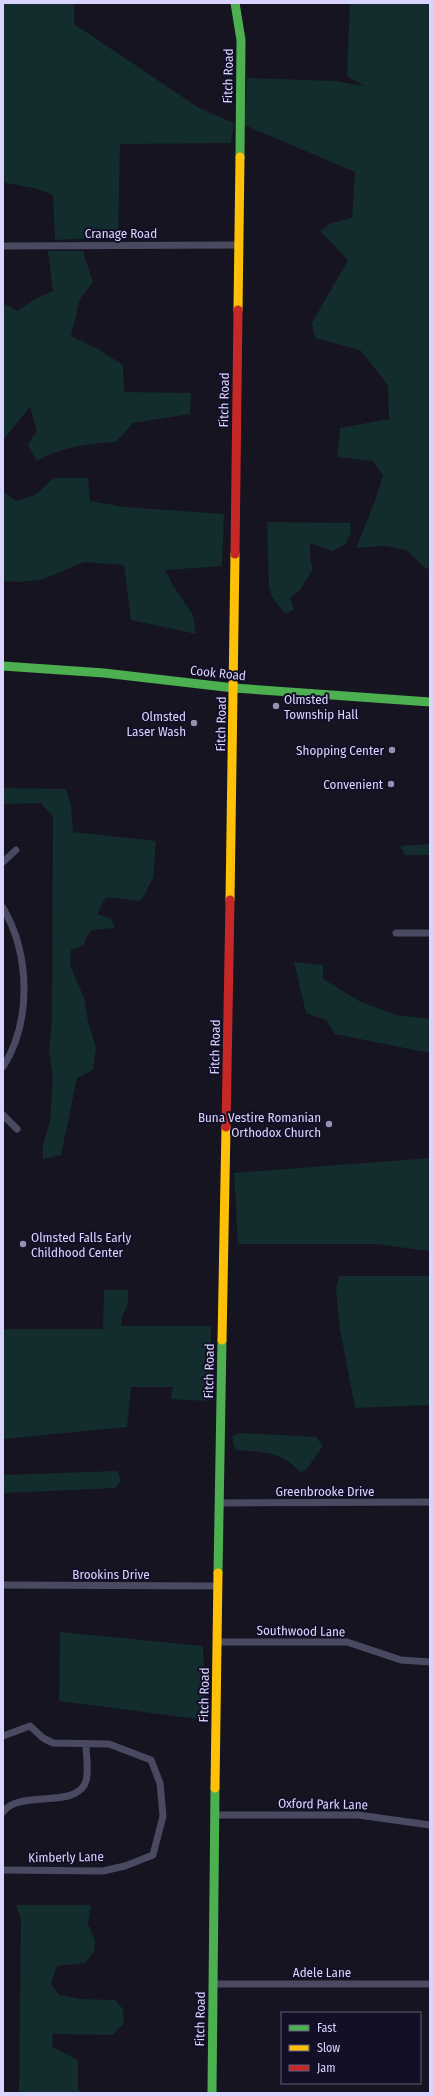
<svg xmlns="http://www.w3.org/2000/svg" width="433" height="2096" viewBox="0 0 433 2096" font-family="'Fira Sans Condensed',sans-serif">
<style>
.green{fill:#132c2d}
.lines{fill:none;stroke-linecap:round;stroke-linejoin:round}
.street{stroke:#4a4962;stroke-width:7}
.fast{stroke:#4caf50;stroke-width:9}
.slow{stroke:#ffc107;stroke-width:9}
.jam{stroke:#c62828;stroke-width:9}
.poi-dot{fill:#9591b1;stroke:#130f26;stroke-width:1.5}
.labels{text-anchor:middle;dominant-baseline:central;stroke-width:4;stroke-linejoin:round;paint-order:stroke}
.street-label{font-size:13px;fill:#d9d4ff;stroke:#130f26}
.poi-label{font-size:13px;fill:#d9d4ff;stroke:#130f26;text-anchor:end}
</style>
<rect width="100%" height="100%" fill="#161421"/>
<path class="green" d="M3 3H74V24L199 108 234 123 231 143 120 144 118 237 55 240 53 195 34 188 5 183 3 177Z
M350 3H430V568L426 569 406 550 385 546 356 548 375 501 383 476 373 461 337 457 340 428 389 419 388 385 360 350 315 338 312 323 348 260 320 231 331 223 352 218 355 172 244 125 247 78 336 81 364 86 347 76Z
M48 251H83L93 282 80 299 71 336 98 349 123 365 124 392 191 393 190 414 133 423 116 442C89 443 61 447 37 461L28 445 37 430 30 407 3 440V303L17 311 35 299 53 291Z
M54 478H88L90 501 125 507 224 514 222 566 165 570 174 587 193 615 196 634 131 620 124 565 84 562 44 579 19 582 3 581V485L5 493 16 501 35 495Z
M267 522 350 523 351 532 346 544 332 551 310 543V559L313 569 300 590 290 598 294 610 285 614 272 597 269 586Z
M3 788 66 789 71 806 73 832 156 841 153 878 141 901 106 897 97 914 111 919 115 928 92 930 86 937 84 945 71 950 70 965 84 998 88 1022 96 1047 93 1070 77 1078 61 1155 43 1159V1145L50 1121 53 1078 49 1052 52 1018 53 817 41 803 3 804Z
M430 844V855H405L400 846Z
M294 962 323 965V979L361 1002 396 1015 430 1019V1053L335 1034 326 1020 306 1013Z
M430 1158V1251L375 1244H238L234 1173Z
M339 1276H430V1405L355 1408 339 1323 336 1288Z
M104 1290H128V1304L122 1316 121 1326H211V1367L206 1401 171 1399 173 1387H131L127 1427 3 1439V1329H103Z
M239 1433 316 1437 323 1446 306 1470 300 1472C281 1451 262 1452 235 1450L232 1436Z
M117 1471 121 1480 116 1488 3 1493V1475Z
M60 1632 203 1646 205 1720 59 1701Z
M16 1905H91L88 1924 95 1940 94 1952 85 1963 57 1966 51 1984 59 1995 81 1999 115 2000 123 2009 124 2023 113 2035 53 2034 52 2047 78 2060V2089L82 2093H19L21 1920Z"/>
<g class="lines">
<path class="street" d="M3 246 238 245
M3 862 16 850
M3 908C30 954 32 1021 3 1067
M396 933H430
M3 1115 17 1129
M220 1503 430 1502
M3 1585 218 1586
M217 1642H347L401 1660 430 1662
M3 1736 30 1726 43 1738 53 1743 109 1744 151 1760 160 1783 163 1816 153 1855 125 1866 103 1871 3 1870
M3 1812C19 1789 77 1810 86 1781 89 1771 86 1755 86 1744
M215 1815H358L430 1825
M214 1984H430"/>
<path class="fast" d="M235 3 241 40 240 157
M3 666 104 673 234 688 430 702
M218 1573 222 1340
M212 2093 215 1788"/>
<path class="slow" d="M238 310 240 157
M230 900 235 554
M222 1340 226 1127
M215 1788 218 1573"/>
<path class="jam" d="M235 554 238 310
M226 1127 230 900"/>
</g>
<g class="poi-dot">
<circle cx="276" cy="706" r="4"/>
<circle cx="194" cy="723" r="4"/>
<circle cx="392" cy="750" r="4"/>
<circle cx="391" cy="784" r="4"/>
<circle cx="329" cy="1124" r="4"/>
<circle cx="23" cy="1244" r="4"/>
</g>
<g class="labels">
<g class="street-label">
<text transform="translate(228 76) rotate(-89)">Fitch Road</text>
<text x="121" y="233">Cranage Road</text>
<text transform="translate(224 400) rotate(-89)">Fitch Road</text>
<text transform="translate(218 673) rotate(6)">Cook Road</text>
<text transform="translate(221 724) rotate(-89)">Fitch Road</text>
<text transform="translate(215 1047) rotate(-89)">Fitch Road</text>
<text transform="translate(209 1371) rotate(-89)">Fitch Road</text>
<text x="325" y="1491">Greenbrooke Drive</text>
<text x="111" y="1574">Brookins Drive</text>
<text transform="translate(301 1631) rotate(1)">Southwood Lane</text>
<text transform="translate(204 1695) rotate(-89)">Fitch Road</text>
<text transform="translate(323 1804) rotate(1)">Oxford Park Lane</text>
<text transform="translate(66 1857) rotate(-1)">Kimberly Lane</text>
<text x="322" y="1972">Adele Lane</text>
<text transform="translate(200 2019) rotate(-89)">Fitch Road</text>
</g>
<g class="poi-label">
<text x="284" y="699" text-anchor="start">Olmsted<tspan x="284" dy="15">Township Hall</tspan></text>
<text x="186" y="716">Olmsted<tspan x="186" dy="15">Laser Wash</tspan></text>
<text x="384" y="750">Shopping Center</text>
<text x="383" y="784">Convenient</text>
<text x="321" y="1117">Buna Vestire Romanian<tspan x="321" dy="15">Orthodox Church</tspan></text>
<text x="31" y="1237" text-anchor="start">Olmsted Falls Early<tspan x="31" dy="15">Childhood Center</tspan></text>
</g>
</g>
<rect width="433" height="2096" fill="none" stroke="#d9d4ff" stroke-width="8"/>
<rect x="281" y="2012" width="140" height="72" fill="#130f26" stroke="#625e7d"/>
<rect x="289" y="2025" width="20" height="6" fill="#4caf50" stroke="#625e7d"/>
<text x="317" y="2032" font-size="12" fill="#d9d4ff">Fast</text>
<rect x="289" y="2045" width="20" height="6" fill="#ffc107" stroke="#625e7d"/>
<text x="317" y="2052" font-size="12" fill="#d9d4ff">Slow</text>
<rect x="289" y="2065" width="20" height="6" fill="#c62828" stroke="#625e7d"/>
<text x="317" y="2072" font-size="12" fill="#d9d4ff">Jam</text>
</svg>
